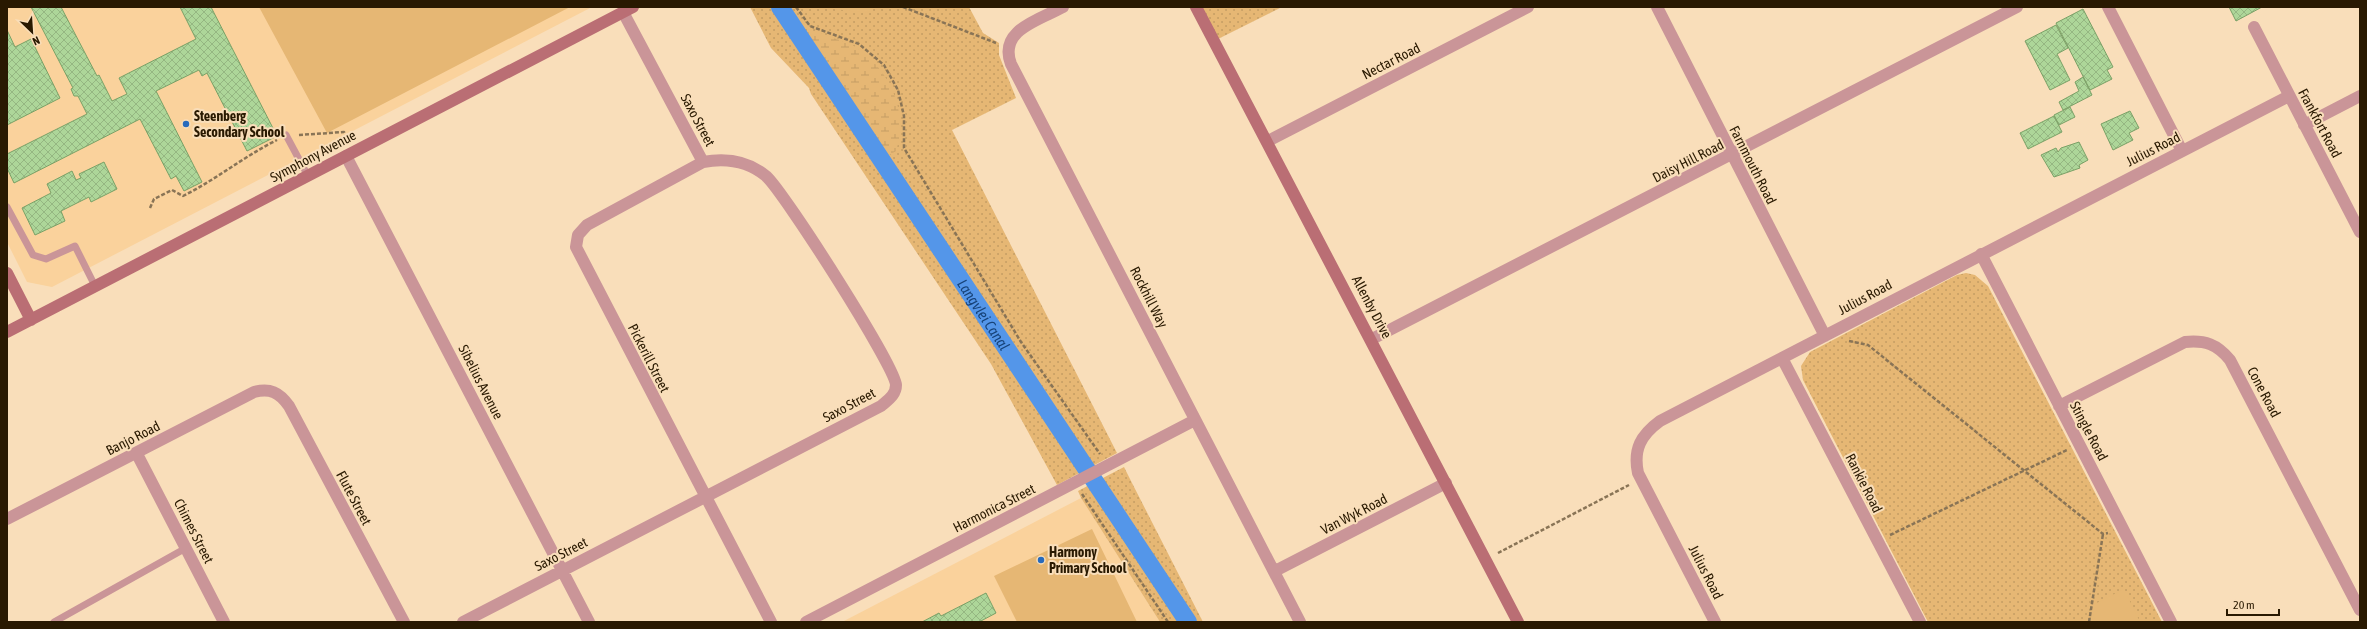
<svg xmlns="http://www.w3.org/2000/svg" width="2367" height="629" viewBox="0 0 2367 629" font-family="'Asap Condensed',sans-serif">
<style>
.built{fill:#fad29c}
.grass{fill:url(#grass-dots)}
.wetland{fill:url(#wetland-marsh)}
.park{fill:#e6b774}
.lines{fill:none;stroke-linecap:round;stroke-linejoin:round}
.canal{stroke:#5496e9;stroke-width:18}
.building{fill:url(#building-cross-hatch);stroke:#7aa166}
.path{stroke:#897456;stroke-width:2.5;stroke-dasharray:4 2;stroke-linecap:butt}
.lane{stroke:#ca9598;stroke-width:7}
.street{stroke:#ca9598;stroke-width:12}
.secondary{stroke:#ba6e74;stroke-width:12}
.poi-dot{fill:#276abc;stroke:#f9deba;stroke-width:1.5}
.labels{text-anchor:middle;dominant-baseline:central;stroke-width:4;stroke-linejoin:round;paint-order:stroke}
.street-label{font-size:14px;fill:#291901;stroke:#f9deba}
.poi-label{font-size:14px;font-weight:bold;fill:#291901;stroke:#f9deba;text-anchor:start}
.water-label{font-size:15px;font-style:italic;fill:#174379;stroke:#f9deba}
</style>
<defs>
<pattern id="grass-dots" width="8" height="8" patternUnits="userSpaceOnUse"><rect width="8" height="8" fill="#e6b774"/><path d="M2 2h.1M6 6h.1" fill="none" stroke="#c59d63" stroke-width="1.8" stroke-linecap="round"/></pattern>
<pattern id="wetland-marsh" width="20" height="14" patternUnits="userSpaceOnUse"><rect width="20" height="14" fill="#e6b774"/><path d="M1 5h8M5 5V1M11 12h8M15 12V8" fill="none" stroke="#c59d63"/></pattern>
<pattern id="building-cross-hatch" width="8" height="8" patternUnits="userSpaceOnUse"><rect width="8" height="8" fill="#add699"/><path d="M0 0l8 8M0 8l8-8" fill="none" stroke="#95b782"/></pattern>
</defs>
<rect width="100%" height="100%" fill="#f9deba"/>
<path class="built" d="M7 7H592L52 287 27 282 7 242Z
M1081 498 1160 622H842Z"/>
<path class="grass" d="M750 7H969L983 33 999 43V55L1016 98 952 130 1117 453 1057 485 991 364 811 94 809 88 771 48Z
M1196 7H1282L1214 41Z
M1966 273 1975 275 1988 286 2162 622H1928L1803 380 1801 366 1810 352 1957 275Z
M1124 467 1132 483 1203 622H1160L1081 498 1078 491Z"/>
<path class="wetland" d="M811 30C823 35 849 42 857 48 890 70 909 113 896 151L881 160 797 33Z"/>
<path class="park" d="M259 7H570L327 133Z
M816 7H872L868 13Z
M1092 529 1137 622H1017L994 576Z
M2124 589 2140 622H2097L2089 607Z"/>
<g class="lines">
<path class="canal" id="s1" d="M780 7 1188 622"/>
</g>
<path class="building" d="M31 7H61L97 76 99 75 112 101 127 94 119 78 196 39 180 7H211L277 136 247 151 207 73 202 76 199 70 156 91 202 182 184 191 176 176 171 179 140 119 14 183 7 168V154L87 114 78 96H74L71 89 73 88Z
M2229 7H2262L2236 21Z
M2083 9 2113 67 2107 70 2112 79 2090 90 2056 23Z
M2056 25 2068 48 2057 54 2070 80 2050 90 2025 41Z
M7 30 15 47 31 39 60 98 7 125Z
M2083 77 2092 95 2063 110 2059 102 2079 91 2075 82Z
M2070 107 2075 117 2059 125 2054 115Z
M2130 111 2139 128 2129 133 2133 140 2113 150 2101 124Z
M2054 116 2062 132 2028 149 2020 133Z
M2079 142 2088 160 2079 165 2080 168 2054 177 2041 155 2056 148 2058 152 2061 148Z
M104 162 117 189 91 202 89 197 61 211 65 221 35 235 22 208 51 193 47 184 72 171 76 180 81 178 79 174Z
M986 593 996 613 979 622H922L939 613 941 616Z"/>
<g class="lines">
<path class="path" d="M796 7 810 26 859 44 884 65 898 90 904 116V148L1021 342 1100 454
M903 7 996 43
M299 135 344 132 347 140
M150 208 154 199 172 190 183 196C217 179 243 157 277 140
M1849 341 1868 345 2103 534 2108 533
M1082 494 1168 622
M1890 535 2067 450
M1498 553 1629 485
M2089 622 2103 534"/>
<path class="lane" d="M286 135 308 176
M7 207 33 255 46 259 75 246 95 286
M54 622 186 548"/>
<path class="street" d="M1063 7C1039 20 998 30 1011 64L1300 622
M1657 7 1825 336
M2108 7 2182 151
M623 12 703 162
M2254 27 2360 232
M2304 125 2360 96
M1268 141 1528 7
M346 156 589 622
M1981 254 2171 622
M1372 339 2017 7
M1782 358 1920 622
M2059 406 2185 342C2205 340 2217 344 2230 360L2360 610
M137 454 224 622
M7 519 254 392C270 388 279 392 289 406L404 622
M1275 571 1446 483
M463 622C602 550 742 478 881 406 888 400 896 395 896 385 895 366 784 192 766 176 748 161 725 158 703 162L587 225 578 235 576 247 771 622
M806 622 1195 420
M1715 622 1638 473C1633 449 1641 435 1660 421L2289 96"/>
<path class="secondary" d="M1196 7 1518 622
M7 273 31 320
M7 332 633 7"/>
</g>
<g class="poi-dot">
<circle cx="186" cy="124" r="4"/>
<circle cx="1041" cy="560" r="4"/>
</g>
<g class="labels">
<g class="street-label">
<text transform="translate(1391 61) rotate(-27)">Nectar Road</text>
<text transform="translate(698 120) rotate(62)">Saxo Street</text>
<text transform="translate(2320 123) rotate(62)">Frankfort Road</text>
<text transform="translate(2153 149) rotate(-27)">Julius Road</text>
<text transform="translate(313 156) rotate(-28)">Symphony Avenue</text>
<text transform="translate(1688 161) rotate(-27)">Daisy Hill Road</text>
<text transform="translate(1753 165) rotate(63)">Farnmouth Road</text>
<text transform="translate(1149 297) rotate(63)">Rockhill Way</text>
<text transform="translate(1865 297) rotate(-28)">Julius Road</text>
<text transform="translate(1372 307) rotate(62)">Allenby Drive</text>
<text transform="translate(649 358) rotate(63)">Pickerill Street</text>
<text transform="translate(481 382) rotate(63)">Sibelius Avenue</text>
<text transform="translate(2264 392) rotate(62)">Cone Road</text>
<text transform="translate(849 405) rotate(-28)">Saxo Street</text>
<text transform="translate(2089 431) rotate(62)">Stingle Road</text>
<text transform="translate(133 438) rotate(-27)">Banjo Road</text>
<text transform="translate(1864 483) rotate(63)">Rankie Road</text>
<text transform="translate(354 498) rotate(62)">Flute Street</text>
<text transform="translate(994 508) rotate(-27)">Harmonica Street</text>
<text transform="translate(1354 514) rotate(-27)">Van Wyk Road</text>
<text transform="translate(194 531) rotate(63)">Chimes Street</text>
<text transform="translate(561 554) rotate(-27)">Saxo Street</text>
<text transform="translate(1706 572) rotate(63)">Julius Road</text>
</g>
<g class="poi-label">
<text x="194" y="116">Steenberg<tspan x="194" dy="16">Secondary School</tspan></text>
<text x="1049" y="552">Harmony<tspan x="1049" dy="16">Primary School</tspan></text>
</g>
<g class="water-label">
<text stroke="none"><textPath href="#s1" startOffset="369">Langvlei Canal</textPath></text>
</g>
</g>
<rect width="2367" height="629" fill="none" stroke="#291901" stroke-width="16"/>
<g transform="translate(32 32) rotate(155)" stroke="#f9deba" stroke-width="3" paint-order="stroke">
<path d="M0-3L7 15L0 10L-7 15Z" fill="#291901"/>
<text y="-6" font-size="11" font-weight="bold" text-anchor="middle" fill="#291901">N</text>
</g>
<path d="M2227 609v6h52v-6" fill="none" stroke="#291901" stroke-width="2"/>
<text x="2233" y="609" font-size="12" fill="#291901" stroke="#f9deba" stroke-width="3" paint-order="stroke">20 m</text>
</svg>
